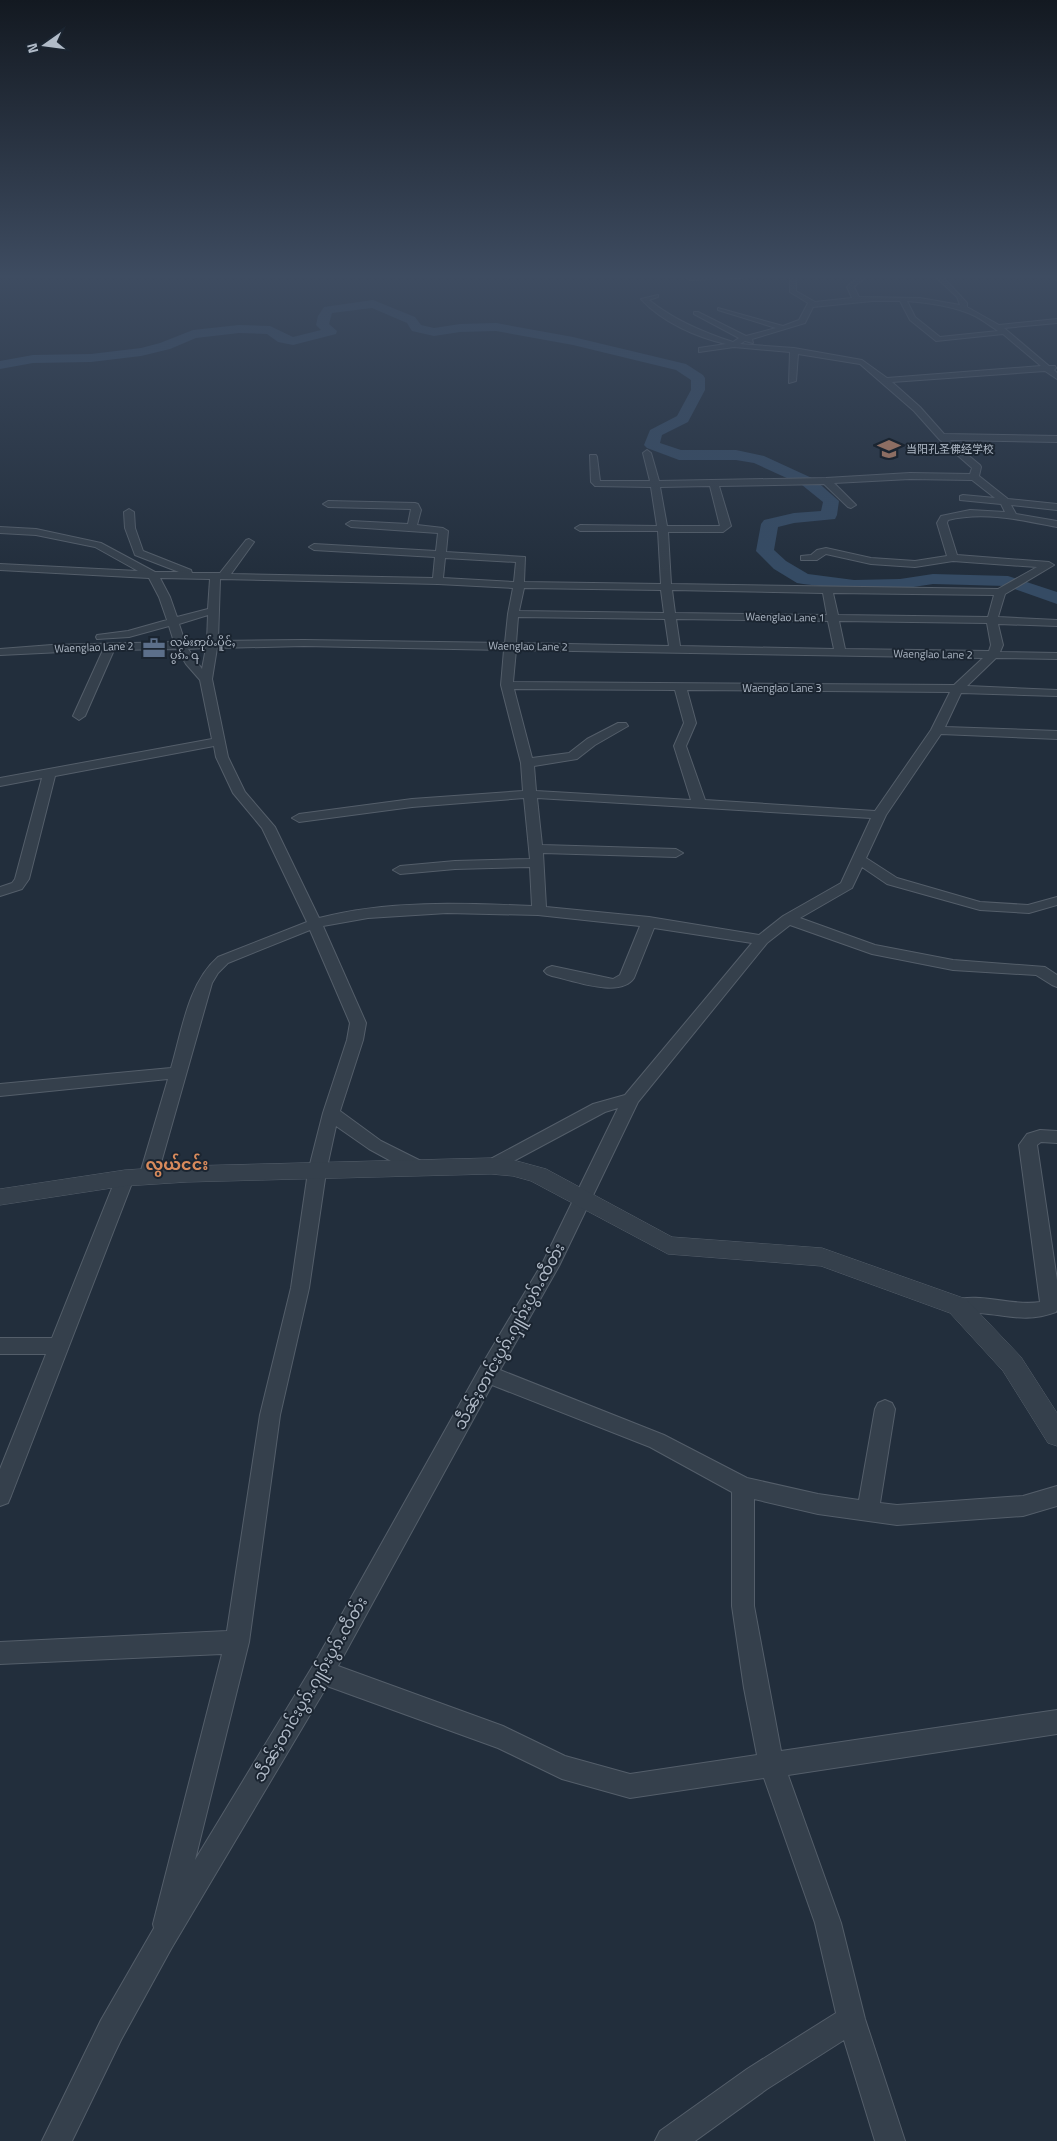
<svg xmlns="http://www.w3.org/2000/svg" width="1057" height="2141" viewBox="0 0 1057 2141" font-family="'Titillium Web','Noto Sans SC','Noto Sans Myanmar',sans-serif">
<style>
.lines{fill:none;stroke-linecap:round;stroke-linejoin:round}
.river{fill:#354b64;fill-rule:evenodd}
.minor-casing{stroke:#545e6a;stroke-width:2}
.tertiary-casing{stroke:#545e6a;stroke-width:1}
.minor{fill:#35404c;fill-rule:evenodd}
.tertiary{fill:#35404c;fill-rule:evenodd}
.labels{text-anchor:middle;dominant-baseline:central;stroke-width:4;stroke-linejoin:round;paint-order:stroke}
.far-poi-label{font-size:11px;fill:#b1bbc8;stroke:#1b2531;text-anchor:start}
.far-street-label{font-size:11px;fill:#b1bbc8;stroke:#1b2531}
.quarter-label{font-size:16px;font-weight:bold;fill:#d78a5c;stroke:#1b2531}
.near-street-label{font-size:16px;fill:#b1bbc8;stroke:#1b2531}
</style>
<rect width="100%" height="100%" fill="#222e3c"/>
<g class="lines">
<path class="river" d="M373 300 415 317 421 325 434 328 460 324 496 323 573 337 686 364 703 375 705 378V390L688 422 662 435 660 443 681 450H736L764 456 814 479 839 501 837 515 835 519 794 523 778 527 774 550 786 561 808 574 854 580 900 579 933 574 1008 576 1057 592V604L1006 586 933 584 900 589 854 590 803 584 797 583 774 569 756 551 761 524 764 520 794 513 821 511 823 502 802 485 754 463 736 460H679L647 448 644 445 650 430 677 416 691 390V380L676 370 573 345 496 331 460 332 434 336 412 331 407 323 372 308 332 313 329 324 337 331 336 334 293 345 278 342 267 334 239 333 196 338 170 349 141 356 91 362 33 363 0 369V361L33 355 91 354 141 348 160 343 193 330 239 325 270 326 293 337 321 330 316 325 318 316 324 307Z"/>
<defs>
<path id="minor" d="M689 276H745L742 278 690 280 687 278Z
M790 276H796V291L815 302 852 298 847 287 859 276H866L854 287 859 297 920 298 960 305 957 297 935 276H942L967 303V307L999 325 1057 319V323L1004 328 1049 366H1055L1056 368 1054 370 1057 373V379L1045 371 892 382 920 407 944 434 1057 436V442L950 440 980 465 981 467 979 476 1008 499 1057 504V510L1011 505 1016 514 1057 521V527C1021 520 984 511 948 520L947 523 957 555 1049 562 1054 565 1005 594 998 617 1057 620V626L998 624 1003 645 1000 652 1057 653V659L996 658 967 686 1057 690V696L961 693 945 727 1057 731V739L941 734 886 815 866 858 897 878 980 902 1028 905 1057 897V905L1029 913 980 910 887 884 862 867 852 888 800 918 875 945 953 960 1045 967 1057 975V987L1052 985 1036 975 953 970 872 954 790 925 767 943 638 1102 559 1266 500 1370 664 1435 747 1478 818 1494 859 1500 875 1409 878 1403 885 1400 892 1403 895 1409 880 1503 897 1505 1023 1496 1057 1486V1506L1023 1516 897 1525 818 1514 754 1499V1606L781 1751 1057 1710V1734L788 1775 841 1923 865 2019 905 2141H875L844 2040 767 2089 695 2141H655L660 2131 747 2069 836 2013 815 1923 764 1778 630 1798 562 1779 498 1748 327 1686 171 1949 121 2040 72 2141H42L101 2020 154 1928 153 1924 222 1654 0 1664V1642L227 1631 260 1415 291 1288 308 1172 323 1113 347 1040 350 1023 310 930 228 963 218 973 212 983 157 1177 154 1182 148 1183 142 1182 139 1177 168 1079 0 1096V1084L171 1068C182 1031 188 983 218 957L307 922 262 828 233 793 216 757 214 746 55 776 29 879 22 889 0 896V887L12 883 15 879 42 778 0 786V778L212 739 200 680 186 664 177 649 114 650 85 716 79 720 73 716 103 650 0 655V649L52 645 174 642 169 626 129 637 97 639 96 637 97 635 128 631 167 620 159 597 149 578 0 570V564L138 571 95 547 36 535 0 533V527L36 529 101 543 155 572H179L135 555 125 528 124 512 129 509 134 512 135 528 143 551 191 570 192 573H220L246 540 249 539 254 542 231 574 433 578 435 557 314 550 309 547 314 544 436 551 438 533 351 527 346 524 351 521 408 524 411 509 328 507 323 504 328 501 415 503 418 504 421 510 417 525 443 528 448 531 446 552 525 557 524 582 661 584 658 531H580L575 528 580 525 657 526 651 487 595 486 591 482 590 455H596L597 457 600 481H650L643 453 647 450 651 453 659 481 826 478 910 473 970 474 972 468 939 439 914 411 860 364 798 354 796 381 789 383 790 352 734 347 699 352V348L726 344C696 337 662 322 641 299L658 295V297L649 300C674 320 702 332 733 342L739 338 694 314V312H698L746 336 776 328 718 310V308L783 326 799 320 808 303 790 292ZM872 301H900L910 320 936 341 1003 334 1041 366 887 378 862 360 794 348 740 344 745 341 753 343 752 339 805 323 813 307ZM907 301C930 303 954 306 975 316 983 320 990 326 998 331L940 337 915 317ZM910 479 972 480 995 498 963 495 960 496V500L1001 504 1005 512 970 510 941 516 937 523 947 556 915 561 871 558 826 548 817 550 811 555 801 556V560H817L826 554 871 564 915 567 953 561 1037 567 998 589 671 584 668 532H723L731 526 719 486 824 484 848 507 851 508 856 505 834 483ZM710 486 720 526H667L660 487ZM445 558 516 562 514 582 443 578ZM160 578 210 579 208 609 177 617 170 597ZM220 579 438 584 513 588 508 614 505 643 304 640 218 641ZM524 588 661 590 664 613 519 611ZM672 590 823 593 827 615 675 613ZM833 593 994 595 988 617 838 615ZM208 615 207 642H185L179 624ZM518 617 665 619 669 646 516 643ZM676 619 828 621 834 649 680 646ZM839 621 987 623 991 645 989 651 845 649ZM304 646 504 650 501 685 521 763 523 791 412 799 299 814 292 818 299 822 412 807 524 798 530 859 455 861 400 866 393 870 400 874 455 869 530 867 532 906C462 903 387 900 319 918L275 827 245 792 228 757 212 679 217 648ZM206 648 202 669 188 649ZM516 650 983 658 954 685 513 682ZM514 689 675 690 684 723 674 746 691 800 536 791 534 766 577 759 595 745 628 726 626 723H618L587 739 569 753 532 758ZM687 690 950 692 931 730 875 811 705 800 686 746 696 723ZM537 798 871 818 841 883 783 916 759 935 649 917 546 907 543 853 676 857 683 853 676 849 542 845ZM447 913 538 915 640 926 620 975 613 979 552 966 547 968 544 971 547 974 552 976C572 980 620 999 634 978L654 928 752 943 625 1095 593 1104 485 1162 482 1166 485 1170 491 1172 497 1170 605 1112 618 1108 543 1262 480 1368 314 1664 195 1860 249 1642 280 1415 309 1288 326 1172 336 1126 369 1149 415 1174 421 1175 427 1174 430 1169 427 1164 381 1141 340 1111 363 1040 366 1023 323 926 368 918ZM492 1385 650 1447 732 1492V1606L744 1688 757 1755 630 1774 565 1756 503 1726 338 1666Z
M1040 1130 1057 1131V1143L1041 1142 1037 1145 1057 1280V1310L1056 1312C1025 1323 1009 1315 978 1313 969 1313 960 1314 951 1311L948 1306 951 1301C980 1291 1011 1307 1040 1302L1019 1145 1027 1134Z
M125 1172 131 1173 134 1178 11 1496 8 1503 0 1506V1469L46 1354H0V1338H52L116 1178 119 1173Z"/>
<path id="tertiary" d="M1049 276H1057V281Z
M491 1158 513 1160 546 1169 672 1237 822 1248 966 1299 1021 1357 1057 1413V1446L1048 1443 1003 1371 950 1313 821 1266 668 1254 531 1181 513 1176 491 1174 187 1182 125 1186 0 1205V1189L125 1170 187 1166Z"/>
</defs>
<use href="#minor" class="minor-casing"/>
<use href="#tertiary" class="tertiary-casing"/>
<use href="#minor" class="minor"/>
<use href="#tertiary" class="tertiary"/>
</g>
<linearGradient id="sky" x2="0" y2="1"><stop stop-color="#131921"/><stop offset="0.48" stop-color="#3e4c61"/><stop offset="1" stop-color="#3e4c61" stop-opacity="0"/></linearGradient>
<rect width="1057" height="576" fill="url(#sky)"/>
<defs>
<symbol id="school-bare" viewBox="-9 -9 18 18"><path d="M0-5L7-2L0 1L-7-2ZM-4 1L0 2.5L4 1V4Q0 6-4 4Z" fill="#8d6e63" stroke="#1b2531" stroke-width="2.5" paint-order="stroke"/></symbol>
<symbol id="office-bare" viewBox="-9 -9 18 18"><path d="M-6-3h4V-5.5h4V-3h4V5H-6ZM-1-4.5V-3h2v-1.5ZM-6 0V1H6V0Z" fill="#5c6f8a" stroke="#1b2531" stroke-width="2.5" paint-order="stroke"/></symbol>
</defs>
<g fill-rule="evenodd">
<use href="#school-bare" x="873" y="433" width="32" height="32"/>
<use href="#office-bare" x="138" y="632" width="32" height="32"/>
</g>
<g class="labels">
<g class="far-poi-label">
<text x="906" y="449">当阳孔圣佛经学校</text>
<text x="170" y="642">လုမ်းဢုပ်ႉပိူင်ႇ<tspan x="170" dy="13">ပွၵ်ႉ ႖</tspan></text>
</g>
<g class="far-street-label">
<text transform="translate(785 617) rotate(1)">Waenglao Lane 1</text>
<text transform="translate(528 646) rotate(1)">Waenglao Lane 2</text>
<text transform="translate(94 647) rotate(-2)">Waenglao Lane 2</text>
<text transform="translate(933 654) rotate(1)">Waenglao Lane 2</text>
<text x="782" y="688">Waenglao Lane 3</text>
</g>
<g class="quarter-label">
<text x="177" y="1164">လွယ်ငင်း</text>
</g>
<g class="near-street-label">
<text transform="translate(509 1336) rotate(-61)">သဵၼ်ႈတၢင်းပွၵ်ႉႁူၵ်းပွၵ်ႉၸဵတ်း</text>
<text transform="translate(310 1689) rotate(-60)">သဵၼ်ႈတၢင်းပွၵ်ႉႁူၵ်းပွၵ်ႉၸဵတ်း</text>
</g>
</g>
<g transform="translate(45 45) rotate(256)" stroke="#1b2531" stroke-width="4" paint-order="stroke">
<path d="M0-4L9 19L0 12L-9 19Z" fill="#b1bbc8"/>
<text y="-8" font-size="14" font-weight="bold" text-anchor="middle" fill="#b1bbc8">N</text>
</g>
</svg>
